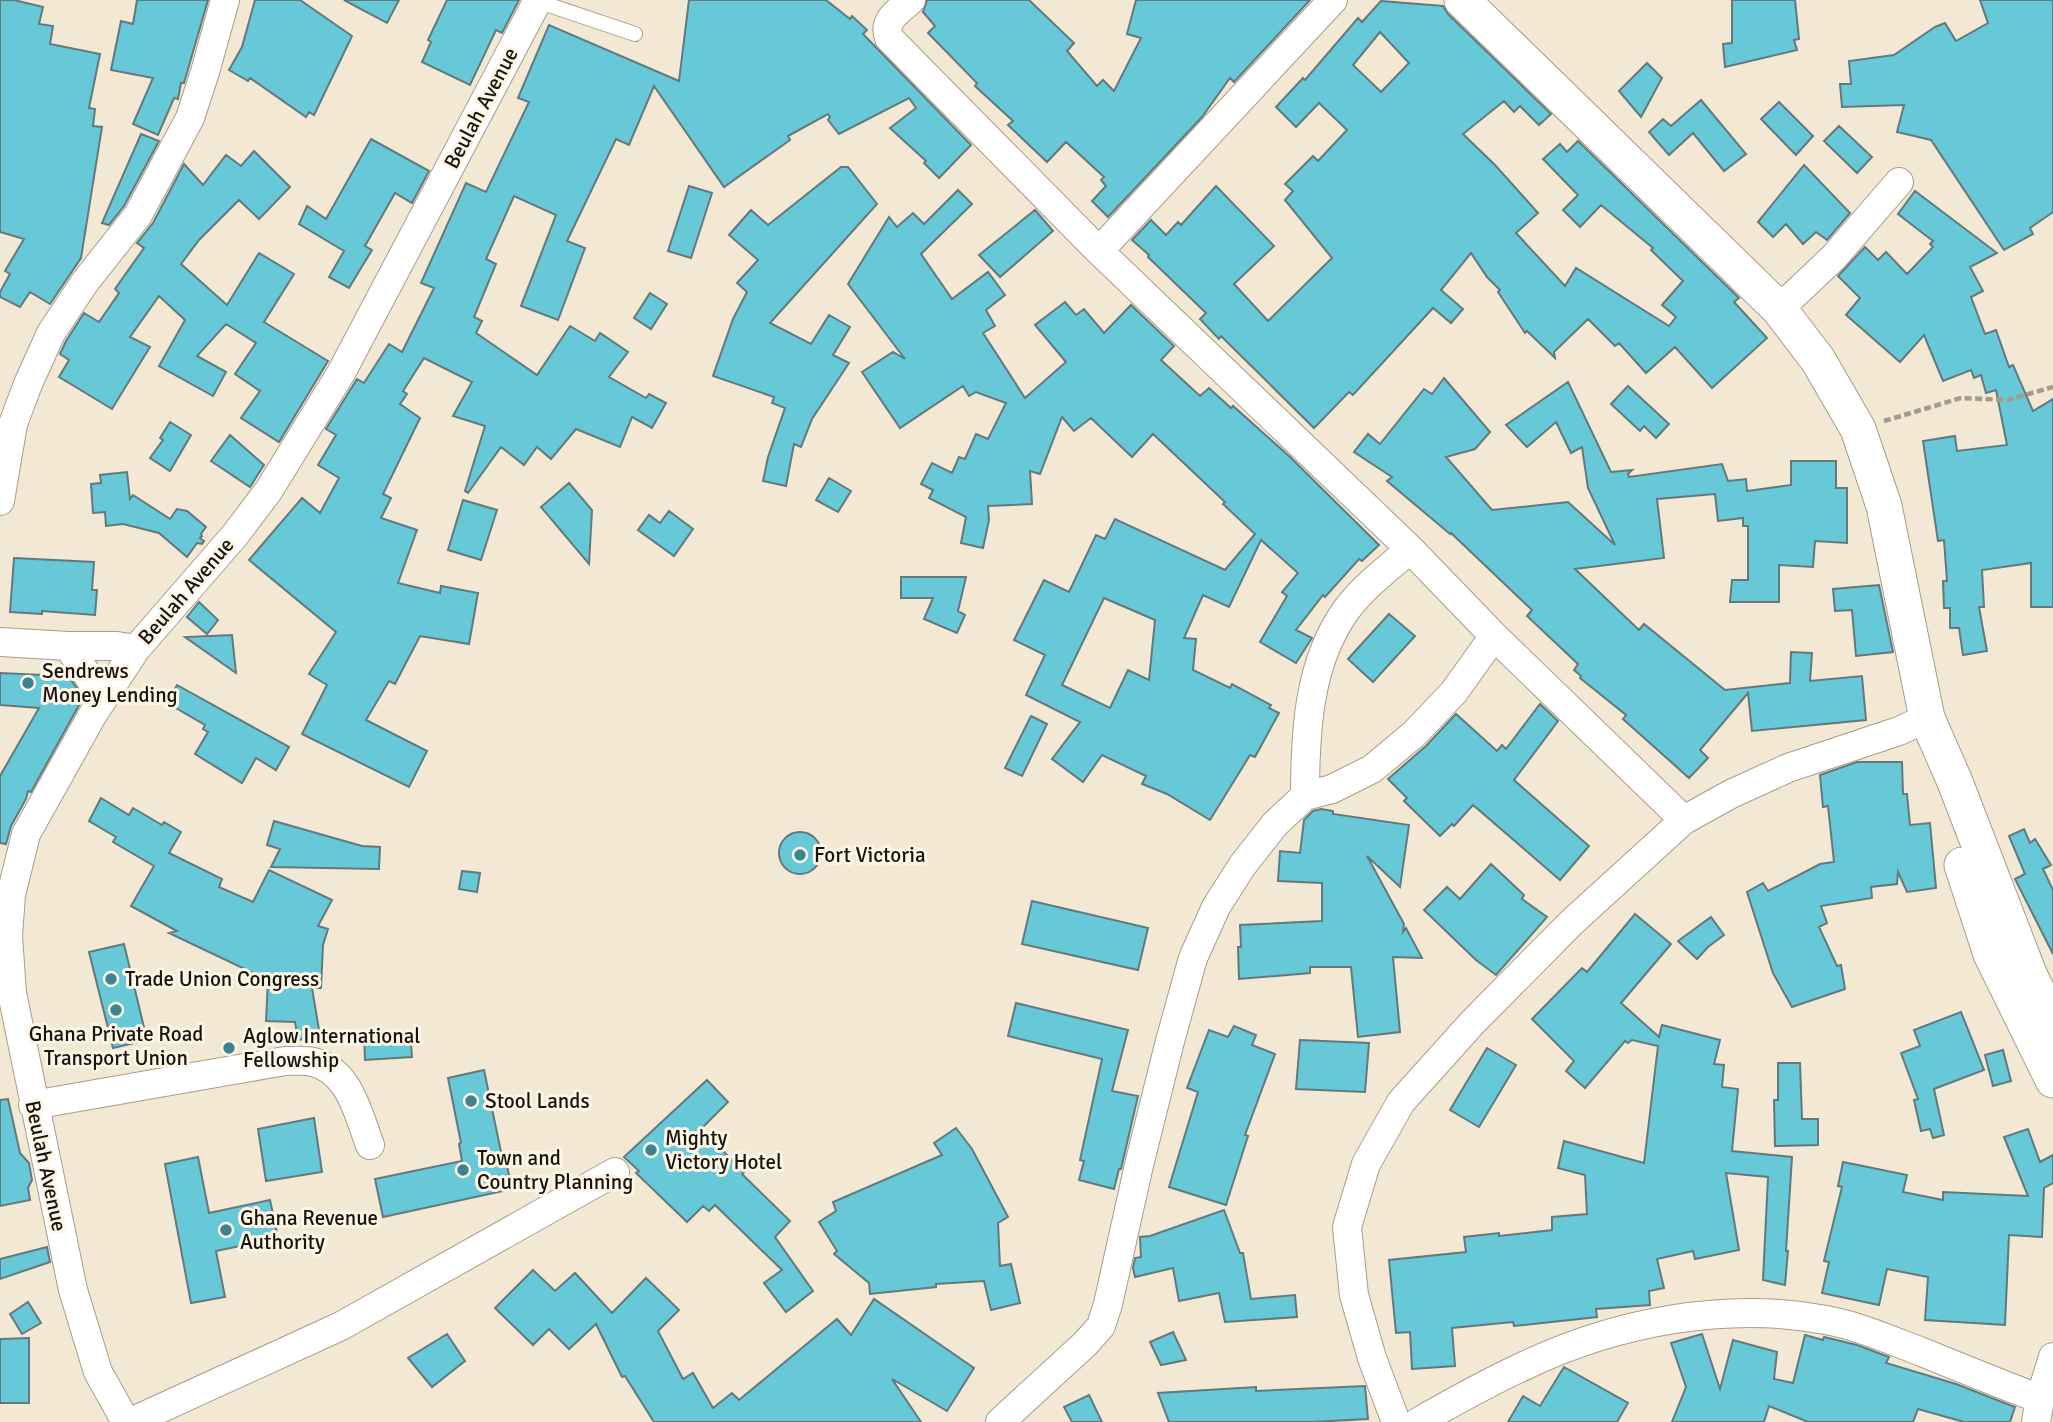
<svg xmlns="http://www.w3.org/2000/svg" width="2053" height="1422" viewBox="0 0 2053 1422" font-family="Signika,sans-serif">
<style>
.building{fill:#67c8d8;stroke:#62797d;stroke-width:2;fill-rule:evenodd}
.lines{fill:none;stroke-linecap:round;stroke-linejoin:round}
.service-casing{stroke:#a79d8b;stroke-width:16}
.minor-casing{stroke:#a79d8b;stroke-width:30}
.tertiary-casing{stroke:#a79d8b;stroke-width:37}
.path{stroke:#a39b8c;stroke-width:4.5;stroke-dasharray:7 3.5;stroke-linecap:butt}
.service{stroke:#fff;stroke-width:14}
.minor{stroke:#fff;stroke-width:28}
.tertiary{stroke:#fff;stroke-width:35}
.poi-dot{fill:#3e8490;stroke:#fdf5e5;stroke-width:2.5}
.labels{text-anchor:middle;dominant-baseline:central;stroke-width:6;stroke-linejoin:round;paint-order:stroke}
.street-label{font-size:21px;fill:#17130d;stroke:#fdf5e5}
.poi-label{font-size:21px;fill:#17130d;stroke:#fdf5e5;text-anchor:start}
</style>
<rect width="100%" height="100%" fill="#f2e8d4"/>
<path class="building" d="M0 0H14L43 7 39 24 53 26 50 44 100 54 89 108 95 109 93 126 102 127 81 258 50 304 30 292 20 307 0 297V292L10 274 5 271 24 239 0 232Z
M137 0H208L184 83H181L178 99 174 98 158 135 133 124 153 78 111 70 121 21 133 24Z
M255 0H300L352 36 314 115 309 112 306 117 250 78 248 81 229 70 242 47Z
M344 0H399L387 23Z
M447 0H519L502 33 496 30 470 85 422 62 431 42 428 40Z
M689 0H826L850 19 852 16 867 30 863 34 971 145 939 178 924 163 926 161 890 128 916 108 909 98 839 134 828 120 830 117 828 114 788 136 790 140 724 187 654 86 629 145 616 139 567 241 585 248 558 320 521 306 556 215 514 196 486 259 496 264 474 317 482 321 476 333 537 375 570 326 595 341 600 333 628 352 609 377 646 398 649 394 666 403 652 428 632 417 620 447 576 429 551 459 537 447 524 465 501 447 468 493 465 491 485 426 453 416 472 382 424 358 403 391 407 394 400 404 420 418 383 494 391 498 381 518 417 530 398 583 440 593 441 586 478 593 469 644 420 636 395 684 389 681 366 720 427 751 409 787 302 734 327 685 309 674 336 632 249 560 302 498 320 513 339 478 318 465 336 435 326 429 357 379 364 383 389 344 402 352 434 288 421 283 466 183 486 192 529 102 518 98 549 25 679 81Z
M927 0H1029L1074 43 1067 51 1097 86 1103 80 1114 91 1141 38 1127 34 1136 0H1310L1234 82 1230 78 1202 117 1108 217 1092 201 1106 186 1101 180 1104 177 1066 142 1047 162 1008 125 1013 121 975 86 977 83 928 33 935 26 923 12Z
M1732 0H1795L1799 39 1794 40 1797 50 1725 67 1723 44 1732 43Z
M1980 0H2053V212L2030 228 2033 234 2004 250 1931 140 1897 132 1904 105 1842 107 1840 84H1851L1849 61 1894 55 1935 27 1945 23 1956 41 1988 23Z
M1381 1 1443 6 1448 14 1551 114 1539 125 1520 106 1514 112 1504 101 1463 134 1495 165 1538 213 1516 233 1565 286 1576 268 1669 326 1676 317 1662 305 1683 281 1651 250 1653 248 1601 205 1580 227 1563 210 1578 195 1543 159 1560 144 1567 152 1578 141 1739 298 1734 302 1767 338 1712 388 1675 347 1646 373 1619 343 1615 346 1588 319 1554 352 1555 358 1527 331 1525 333 1498 292 1500 290 1487 277 1471 253 1441 290 1463 309 1451 323 1433 308 1353 395 1349 392 1314 428 1221 336 1219 339 1200 319 1206 313 1148 257 1149 255 1132 240 1151 220 1166 235 1178 222 1181 225 1216 186 1274 246 1234 284 1268 321 1332 258 1285 200 1293 191 1285 184 1313 156 1318 161 1347 130 1319 103 1296 127 1276 107 1303 78 1305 80 1358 18 1362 22ZM1380 32 1409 63 1381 92 1353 65Z
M1647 63 1662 78 1641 117 1619 91Z
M1701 100 1746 154 1724 171 1693 133 1669 155 1649 132 1663 119 1671 126Z
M1779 102 1813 136 1796 155 1761 119Z
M1839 126 1872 157 1857 173 1824 141Z
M141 134 159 141 124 206 109 225 102 223Z
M371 139 429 171 412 203 395 193 365 246 372 250 349 288 329 277 344 251 299 224 307 206 326 219Z
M254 151 290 187 259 219 239 200 199 240 181 264 227 305 259 253 294 274 264 322 328 361 279 442 241 418 260 391 235 374 256 343 226 324 197 356 226 372 213 396 159 366 185 320 159 296 130 337 150 347 112 409 59 377 69 360 60 354 66 341 84 313 99 322 119 293 115 289 144 248 137 243 153 223 184 164 203 185 226 155 241 166Z
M1804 165 1850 213 1827 240 1816 232 1803 244 1786 224 1773 237 1758 222Z
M841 167H848L877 204 770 323 811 344 829 315 850 327 833 355 849 363 812 419 801 447 794 444 786 486 763 481 768 457 785 408 772 403 774 397 713 376 733 319 747 292 737 283 758 260 729 235 751 210 768 225Z
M689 186 712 193 691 258 668 251Z
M958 190 972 204 921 254 952 299 988 272 1005 295 986 310 995 326 983 333 1025 398 1066 362 1035 325 1065 302 1076 315 1084 309 1104 333 1131 305 1174 346 1161 360 1200 396 1209 388 1231 408 1233 406 1289 456 1379 545 1362 561 1359 559 1325 597 1323 595 1296 630 1312 638 1296 663 1260 642 1287 596 1282 592 1298 573 1261 540 1229 607 1203 595 1184 638 1196 639 1193 670 1230 688 1232 684 1271 705 1269 708 1279 713 1255 757 1250 755 1210 820 1167 794 1142 784 1146 776 1102 755 1083 782 1052 759 1080 722 1026 695 1045 655 1014 640 1044 580 1069 592 1096 535 1105 539 1115 519 1225 570 1255 534 1223 504 1225 502 1153 434 1132 457 1091 418 1074 431 1062 417 1040 474 1030 471 1032 504 988 506 989 520 983 548 961 543 966 517 929 498 933 490 921 484 932 463 952 473 959 457 965 459 976 434 988 439 1006 403 976 392 969 396 963 386 900 428 862 372 893 352 905 359 848 284 889 217 897 227 913 213 924 224ZM1104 598 1155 620 1149 680 1128 670 1110 708 1062 685Z
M1915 191 1997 253 1970 267 1983 291 1971 297 1985 334 1996 330 2009 367 2013 365 2033 411 2053 399V607H2031V563L1982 570 1984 607H1979L1987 651 1963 655 1959 628H1950V608H1944L1943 581H1947L1944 540 1938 541 1923 441 1955 436 1957 451 2007 445 1996 390 1986 393 1981 375 1974 378 1971 370 1943 381 1924 335 1900 362 1846 315 1860 298 1838 276 1865 247 1878 260 1886 252 1907 274 1933 247 1930 244 1933 241 1898 214Z
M1035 210 1053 231 1000 277 979 255Z
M650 293 667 304 651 329 634 318Z
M1444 378 1490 432 1475 449 1446 457 1492 510 1568 502 1615 545 1588 488 1582 447 1571 453 1556 422 1527 447 1506 425 1568 382 1611 472 1632 470 1628 474 1629 477 1722 464 1728 481 1746 479 1747 491 1791 485V461H1836V488H1847V543L1815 541 1813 567 1779 565V602H1730L1732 580H1748V526H1743V518L1718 521 1715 494 1657 499 1664 558 1575 569 1639 630 1644 624 1725 690 1790 683 1791 652 1812 653 1810 681 1862 676 1866 720 1752 731 1748 693 1700 750 1708 758 1689 778 1623 719 1626 715 1580 678 1581 676 1574 670 1578 664 1527 616 1532 610 1451 533 1450 534 1387 481 1392 477 1354 452 1368 434 1380 444 1424 389 1432 394Z
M1628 386 1669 424 1656 438 1644 426 1640 431 1611 404Z
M170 422 191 435 170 471 150 458 163 440 160 438Z
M230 435 264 465 250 487 211 461Z
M127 472 130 499 133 495 170 519 177 509 187 511 206 527 201 534 202 536 200 538 204 541 202 544 197 543 187 557 159 533 123 524 106 526 105 512 93 513 91 484 101 483 100 475Z
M829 478 851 491 838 512 816 500Z
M569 483 592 510 589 564 541 507Z
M463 500 497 510 481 560 448 550Z
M669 511 693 529 674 556 638 530 649 515 660 523Z
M14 558 94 562 92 590H97L95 615 42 611V614L10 612Z
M901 577H966L958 611 965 615 957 633 924 619 933 598H901Z
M1879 585 1893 652 1856 656 1852 610 1835 611 1833 589Z
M199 602 218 620 207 634 187 617Z
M1389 614 1415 636 1373 682 1348 659Z
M232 635 236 673 185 637Z
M0 673 64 676 72 681 83 698 31 792 28 791 26 799 11 826 6 844 0 843V776L39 708 0 705Z
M177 685 289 747 276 770 256 758 242 783 195 754 208 732 203 729 205 725 167 703Z
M1540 704 1558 721 1514 780 1589 846 1560 880 1473 805 1454 826 1452 824 1440 836 1404 801 1407 798 1388 779 1426 746 1456 714 1497 751 1502 745 1506 749Z
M1031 716 1047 724 1022 776 1005 768Z
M1857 762H1902L1903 794H1907L1910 825 1930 823 1936 888 1907 892 1898 872 1897 884 1871 887 1872 898 1821 906 1827 923 1819 927 1837 966 1841 965 1845 989 1792 1007 1773 973 1747 892 1763 883 1768 891 1820 864 1834 862 1828 806 1823 807 1820 775Z
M101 798 129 815 133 808 162 825 164 822 181 832 169 853 222 879 219 887 253 902 269 870 332 900 318 926 328 929 323 945 321 988H312L320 1036 298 1040 295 1022 266 1021 268 980 169 933 177 931 131 906 154 866 113 842 116 837 89 821Z
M1321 809 1333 811V814L1409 825 1400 887 1367 856 1404 924 1403 932 1406 928 1422 958 1393 957 1400 1032 1358 1037 1351 967H1310V973L1239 979 1238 947H1241L1240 925 1322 921V883L1278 881 1280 851 1300 853 1304 820 1313 811Z
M274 821 362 846 380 847 379 869 271 867 280 849 267 845Z
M2024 829 2030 843 2035 839 2051 865 2043 869 2053 890V954L2015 879 2025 874 2009 836Z
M779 853a21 21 0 1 1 42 0a21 21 0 1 1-42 0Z
M1491 864 1524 895 1522 899 1547 917 1496 975 1476 960 1424 910 1447 887 1460 899Z
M462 871 480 873 477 892 459 889Z
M1032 901 1148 928 1138 970 1022 944Z
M1635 914 1671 944 1621 1003 1659 1037 1662 1025 1720 1040 1714 1064 1724 1065 1722 1087 1738 1089 1732 1151 1792 1157 1786 1251H1788L1785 1285 1763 1280 1768 1177 1726 1173 1739 1250 1695 1259 1693 1251 1657 1259 1664 1288 1649 1291 1650 1305 1596 1309 1597 1317 1514 1326 1513 1322 1452 1328 1455 1366 1412 1369 1410 1332 1396 1333 1389 1260 1466 1252 1464 1237 1499 1233V1236L1552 1230V1217L1587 1214 1585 1175 1558 1168 1564 1141 1644 1163 1658 1046 1632 1040 1628 1043 1625 1041 1585 1088 1566 1071 1574 1061 1532 1019 1582 968 1587 972Z
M1711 917 1724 935 1708 947 1697 959 1678 941Z
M124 944 147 1040 113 1048 89 952Z
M1016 1003 1128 1030 1112 1091 1138 1096 1121 1169H1119L1114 1189 1079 1180 1084 1161 1080 1160 1102 1059 1008 1036Z
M1961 1012 1984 1070 1934 1089 1944 1135 1933 1138 1930 1129 1921 1131 1914 1100 1918 1099 1901 1053 1920 1046 1914 1030Z
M1234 1026 1256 1035 1252 1045 1275 1054 1245 1135 1248 1136 1226 1205 1169 1187 1198 1092 1187 1088 1209 1030 1228 1037Z
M410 1031 412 1057 365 1060 364 1033Z
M1300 1040 1369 1043 1365 1092 1296 1089Z
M1487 1048 1516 1065 1479 1127 1450 1110Z
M2003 1050 2011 1081 1993 1086 1985 1055Z
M1778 1063H1800L1802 1119H1818V1145L1775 1146 1774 1100H1778Z
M484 1070 501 1152H504L512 1189 383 1217 375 1179 462 1161 459 1144 461 1143 448 1078Z
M707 1080 728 1102 701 1129 744 1172 742 1174 790 1221 775 1237 813 1291 786 1312 764 1283 782 1270 715 1205 709 1211 703 1206 687 1222 636 1173 639 1171 624 1157Z
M8 1099 20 1153 29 1163 32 1180 28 1188 30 1200 0 1206V1100Z
M314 1118 322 1172 266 1181 258 1129Z
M956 1128 972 1149 1008 1217 998 1223 1000 1266 1011 1264 1020 1303 991 1310 984 1281 936 1284V1287L870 1294 869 1283 834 1254 837 1251 819 1222 836 1211 833 1202 942 1155 934 1143Z
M2028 1129 2040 1162 2053 1155V1183L2044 1188 2042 1237 2009 1235 2005 1325 1925 1320 1928 1277 1887 1269 1879 1305 1822 1293 1829 1262 1824 1261 1842 1187 1838 1186 1843 1162 1907 1175 1903 1192 1943 1200V1192L2028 1196 2004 1137Z
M198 1157 209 1213 270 1200 278 1238 216 1251 225 1297 191 1303 165 1164Z
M1224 1210 1240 1253H1243L1251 1299 1295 1295 1297 1317 1225 1322 1219 1293 1179 1301 1173 1268 1135 1277 1133 1268 1135 1258 1141 1257 1140 1237 1150 1236Z
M47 1247 50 1262 0 1279V1259Z
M533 1270 555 1291 575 1273 612 1313 646 1278 679 1310 658 1331 683 1379 693 1373 713 1408 732 1393 739 1400 837 1319 851 1335 874 1299 974 1368 947 1411 892 1379 921 1422H654L625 1376 622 1377 596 1324 569 1349 549 1329 533 1345 495 1308Z
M28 1302 41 1323 22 1334 10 1314Z
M1173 1332 1186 1360 1161 1365 1150 1342Z
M447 1334 465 1361 432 1387 408 1358Z
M1702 1334 1720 1389 1733 1340 1777 1352 1774 1379 1793 1383 1805 1335 1823 1340 1824 1337 1857 1345 1889 1357 1886 1363 1956 1384 2015 1407 2010 1422H1964L1918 1409 1913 1422H1808L1769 1406 1764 1422H1672L1686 1387 1671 1343Z
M29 1338V1403H0V1339Z
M1564 1367 1628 1403 1617 1422H1508L1523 1396 1540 1406Z
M1365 1386 1368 1419 1312 1422H1169L1158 1393 1256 1387V1391Z
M1089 1395 1102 1422H1072L1064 1407Z"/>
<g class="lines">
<defs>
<path id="service" d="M537 1 635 34"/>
<path id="minor" d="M911 0C899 11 882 20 889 38L1099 251 1410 549 1494 636 1684 820
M1099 251 1333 0
M1779 309 1834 257 1899 182
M0 501 13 424 28 384 51 333 85 282 138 215 190 118 205 72 225 0
M0 642 68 646H117L136 649
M68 646 103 698
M1305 796C1305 733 1308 662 1347 609 1364 586 1389 568 1410 549
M33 1105 285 1061C294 1061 304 1060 313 1062 350 1071 358 1114 370 1145
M126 1422 98 1372 73 1290 12 993 8 936 11 895 26 834 93 714 136 649 235 535 269 490 341 373 538 0
M131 1422 341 1326 615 1172
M1000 1422 1085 1344 1101 1326 1108 1304 1139 1165 1170 1041 1193 958 1216 907 1242 866 1275 824 1305 796 1332 789 1372 769 1414 734 1454 692 1494 636
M1396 1422 1372 1358 1354 1295 1347 1227 1366 1164 1401 1102 1473 1022 1572 922 1684 820 1731 794 1788 768 1899 731 1927 718
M1418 1422C1453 1402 1489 1382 1526 1365 1617 1322 1727 1301 1826 1320 1859 1326 1890 1340 1922 1352 1961 1368 2001 1384 2040 1399
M2036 1422 2040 1399 2053 1357"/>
<path id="tertiary" d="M1462 0 1779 309 1818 360 1858 429 1884 506 1927 718 1955 782 2029 974 2053 1024
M1962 865 1991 954 2053 1080"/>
</defs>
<use href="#service" class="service-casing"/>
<use href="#minor" class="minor-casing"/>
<use href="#tertiary" class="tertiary-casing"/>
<path class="path" d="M1884 421 1961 398 2007 400 2053 387"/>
<use href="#service" class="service"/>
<use href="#minor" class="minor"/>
<use href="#tertiary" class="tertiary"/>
</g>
<g class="poi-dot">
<circle cx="28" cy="683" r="7"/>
<circle cx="800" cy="855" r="7"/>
<circle cx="111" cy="979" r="7"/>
<circle cx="116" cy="1010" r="7"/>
<circle cx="229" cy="1048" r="7"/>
<circle cx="471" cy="1101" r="7"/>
<circle cx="651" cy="1150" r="7"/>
<circle cx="463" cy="1170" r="7"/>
<circle cx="226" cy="1230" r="7"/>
</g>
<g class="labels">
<g class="street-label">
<text transform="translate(481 108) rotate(-62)">Beulah Avenue</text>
<text transform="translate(186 591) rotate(-49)">Beulah Avenue</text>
<text transform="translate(46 1166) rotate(78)">Beulah Avenue</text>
</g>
<g class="poi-label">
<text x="42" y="671">Sendrews<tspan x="42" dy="24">Money Lending</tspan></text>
<text x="814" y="855">Fort Victoria</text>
<text x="125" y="979">Trade Union Congress</text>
<text x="116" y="1034" text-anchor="middle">Ghana Private Road<tspan x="116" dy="24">Transport Union</tspan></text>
<text x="243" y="1036">Aglow International<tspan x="243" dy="24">Fellowship</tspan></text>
<text x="485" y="1101">Stool Lands</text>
<text x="665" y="1138">Mighty<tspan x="665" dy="24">Victory Hotel</tspan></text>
<text x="477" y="1158">Town and<tspan x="477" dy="24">Country Planning</tspan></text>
<text x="240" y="1218">Ghana Revenue<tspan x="240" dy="24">Authority</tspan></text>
</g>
</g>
</svg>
